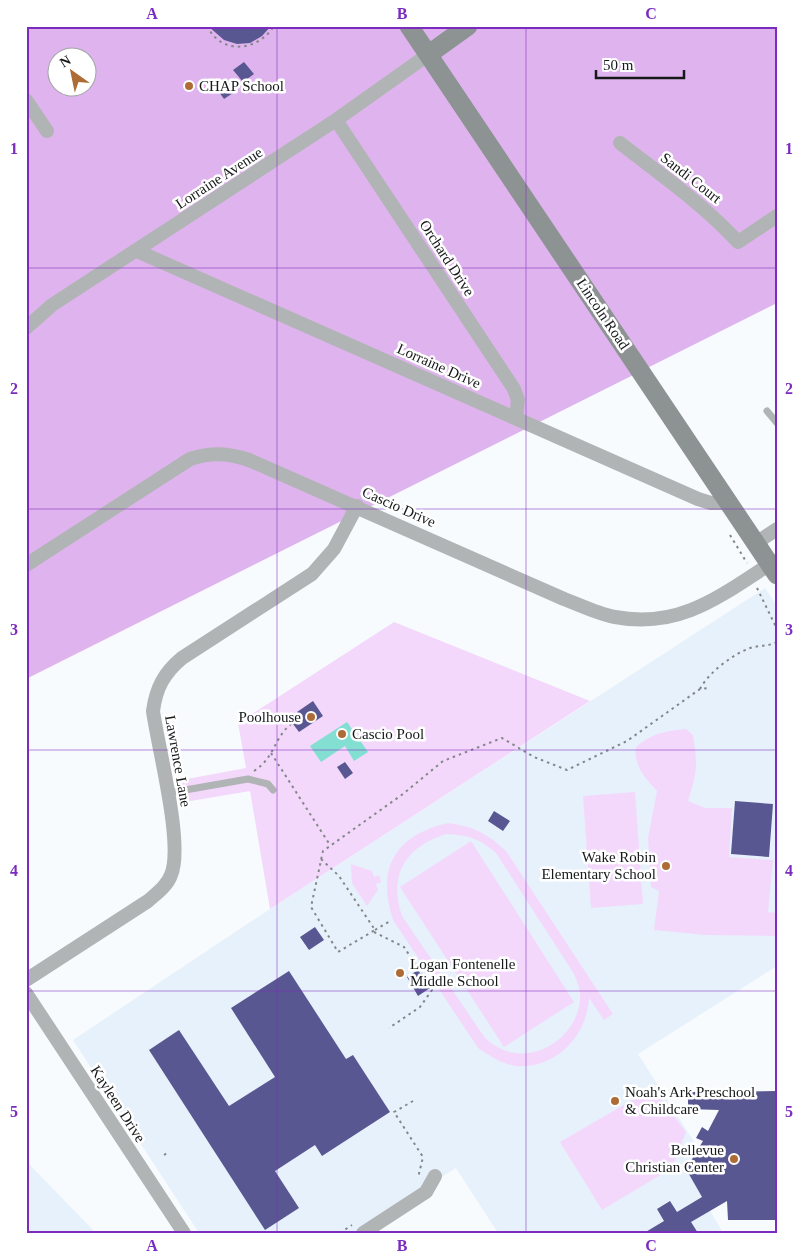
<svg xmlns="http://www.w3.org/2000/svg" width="803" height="1259" viewBox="0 0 803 1259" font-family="Georgia,serif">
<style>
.built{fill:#e7f1fb}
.green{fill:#f3d8fc;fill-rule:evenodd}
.forest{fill:#dfb4ee;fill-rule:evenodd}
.water{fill:#82dfd2}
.building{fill:#595791}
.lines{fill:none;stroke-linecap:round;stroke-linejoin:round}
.path{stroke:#848789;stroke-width:2;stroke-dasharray:2.5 4;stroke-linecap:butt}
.lane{stroke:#b1b4b5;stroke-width:7}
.street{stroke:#b1b4b5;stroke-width:14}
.secondary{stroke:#8d9293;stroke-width:19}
.grid{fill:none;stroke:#7b2cbf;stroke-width:1;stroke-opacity:0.55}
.poi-dot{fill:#ad6b36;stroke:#fff;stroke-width:2}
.labels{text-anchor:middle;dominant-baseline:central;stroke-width:5;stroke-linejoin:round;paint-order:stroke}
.poi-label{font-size:15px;fill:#161819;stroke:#fff;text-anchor:start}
.street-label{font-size:15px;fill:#161819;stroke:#fff}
.neatline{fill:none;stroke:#7b2cbf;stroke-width:2}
.grid-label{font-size:16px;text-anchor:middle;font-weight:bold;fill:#7b2cbf}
</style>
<rect width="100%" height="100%" fill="#f7fbfe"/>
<path class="built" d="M765 588 777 606V966L638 1054 698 1148 686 1169 723 1233H498L456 1168 353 1233H199L73 1040 270 909Z
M26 1161 96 1233H26Z"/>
<path class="green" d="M394 622 590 701 270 909 250 791 179 803 176 781 246 768 238 723Z
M686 729 693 735C698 767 697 771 688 801L705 808H732L729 857 773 860 768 912 777 913V936L705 935 654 930 659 891 651 887 648 838 657 791C645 778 633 765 636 747 653 733 665 731 686 729Z
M635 792 643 904 591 908 583 796Z
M448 823C475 827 486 833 506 851L613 1014 604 1020 589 998C587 1036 556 1069 516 1066 502 1064 490 1056 478 1048L393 920C376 868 395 835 448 823ZM446 834C468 835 480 839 496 853L574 974C576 979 579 986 580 992 583 1026 549 1058 515 1053 503 1051 494 1046 485 1038L402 916C388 874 406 847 446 834Z
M471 841 574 1002 504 1047 400 887Z
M351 864 372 871 374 877 379 875 381 882 376 884 378 890 367 906 352 883Z
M646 1092 661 1099 686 1132 672 1168 602 1210 560 1142Z"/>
<path class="forest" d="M26 26H777V303L26 679ZM58 58H88V88H58Z"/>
<path class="water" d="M347 722 368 752 354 761 345 746 321 762 310 746Z"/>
<path class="building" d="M208 26H271L262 36 250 43 237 44 224 40Z
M244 62 254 74 243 82 233 70Z
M230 84 236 91 224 99 219 92Z
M313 701 323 716 299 732 293 724 301 718 297 712Z
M345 762 353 773 345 779 337 767Z
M735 801 773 804 769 857 731 854Z
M494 811 510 821 503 831 488 821Z
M315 927 324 940 309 950 300 937Z
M418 970 430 988 418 996 407 977Z
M289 971 346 1059 353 1055 390 1112 322 1156 315 1145 275 1171 299 1208 265 1230 149 1050 179 1030 229 1106 275 1077 231 1008Z
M777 1091V1220H728L727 1201 691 1222 698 1233H644L664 1221 657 1209 670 1201 677 1212 702 1197 686 1169 703 1141 696 1138 702 1127 708 1131 719 1110 688 1109V1092Z"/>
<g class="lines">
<path class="path" d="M207 26C222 56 258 51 274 26
M730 535 747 563
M757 588 777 629
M700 689C709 672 732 655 750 648 759 645 767 647 777 642
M271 753 330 845
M254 771C278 756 273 731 301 718
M321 859 339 876 375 930 338 952 311 907 323 851 403 794 443 761 502 738 534 757 567 770 627 741 700 689 710 688
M375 930 390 921
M374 932 404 947 432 990 420 1007 389 1028
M413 1101 394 1112 423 1157 418 1178
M164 1155 167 1153
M340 1233 352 1225"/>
<path class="lane" d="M767 411 777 423
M168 793 248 779 268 784 273 790"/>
<path class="street" d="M26 100 47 131
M336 120 514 389 518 400 516 418
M620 143C661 175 703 204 738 242L777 216
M137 251 698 499 711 503H729
M26 328 52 305 336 120 429 54
M756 543 777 529
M26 565 190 459C212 452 228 453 249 460L564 599C580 605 598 614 615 617 679 629 719 597 770 564
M26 980 148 901C157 893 167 886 171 875 184 845 158 748 153 711 156 688 164 673 182 658L312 574 334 549 357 506
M26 993 184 1233
M363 1233 426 1192 435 1176"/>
<path class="secondary" d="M409 26 777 575
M429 54 468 26"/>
</g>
<path class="grid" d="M277 26V1233M526 26V1233M26 268H777M26 509H777M26 750H777M26 991H777"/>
<g class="poi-dot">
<circle cx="189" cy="86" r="5"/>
<circle cx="311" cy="717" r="5"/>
<circle cx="342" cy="734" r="5"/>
<circle cx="666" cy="866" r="5"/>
<circle cx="400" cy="973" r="5"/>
<circle cx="615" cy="1101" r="5"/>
<circle cx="734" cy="1159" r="5"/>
</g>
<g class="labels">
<g class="poi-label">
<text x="199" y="86">CHAP School</text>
<text x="301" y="717" text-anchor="end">Poolhouse</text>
<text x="352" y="734">Cascio Pool</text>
<text x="656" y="857" text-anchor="end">Wake Robin<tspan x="656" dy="17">Elementary School</tspan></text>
<text x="410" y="964">Logan Fontenelle<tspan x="410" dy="17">Middle School</tspan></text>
<text x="625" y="1092">Noah's Ark Preschool<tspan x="625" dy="17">&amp; Childcare</tspan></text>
<text x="724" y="1150" text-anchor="end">Bellevue<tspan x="724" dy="17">Christian Center</tspan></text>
</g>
<g class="street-label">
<text transform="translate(219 178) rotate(-33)">Lorraine Avenue</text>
<text transform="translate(691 178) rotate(38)">Sandi Court</text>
<text transform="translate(447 258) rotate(57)">Orchard Drive</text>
<text transform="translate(603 314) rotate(56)">Lincoln Road</text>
<text transform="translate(439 366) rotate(24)">Lorraine Drive</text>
<text transform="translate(399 507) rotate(24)">Cascio Drive</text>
<text transform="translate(178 761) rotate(80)">Lawrence Lane</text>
<text transform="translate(118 1104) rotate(57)">Kayleen Drive</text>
</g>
</g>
<rect width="803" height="1259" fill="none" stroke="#ffffff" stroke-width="55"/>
<g transform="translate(72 72) rotate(327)"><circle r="24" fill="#ffffff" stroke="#a2a3a3"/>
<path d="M0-4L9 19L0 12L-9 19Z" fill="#ad6b36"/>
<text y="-8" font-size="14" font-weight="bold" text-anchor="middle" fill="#161819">N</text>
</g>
<path d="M596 70v8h88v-8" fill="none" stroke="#161819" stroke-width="2.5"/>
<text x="603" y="70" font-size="15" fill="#161819" stroke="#ffffff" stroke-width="4" paint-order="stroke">50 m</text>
<rect x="28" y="28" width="748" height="1204" class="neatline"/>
<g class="grid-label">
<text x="152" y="19">A</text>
<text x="402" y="19">B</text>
<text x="651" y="19">C</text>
<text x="14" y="154">1</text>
<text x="789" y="154">1</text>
<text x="14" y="394">2</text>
<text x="789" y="394">2</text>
<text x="14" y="635">3</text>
<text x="789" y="635">3</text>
<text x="14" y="876">4</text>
<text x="789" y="876">4</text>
<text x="14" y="1117">5</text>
<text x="789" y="1117">5</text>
<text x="152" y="1251">A</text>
<text x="402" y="1251">B</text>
<text x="651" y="1251">C</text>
</g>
</svg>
